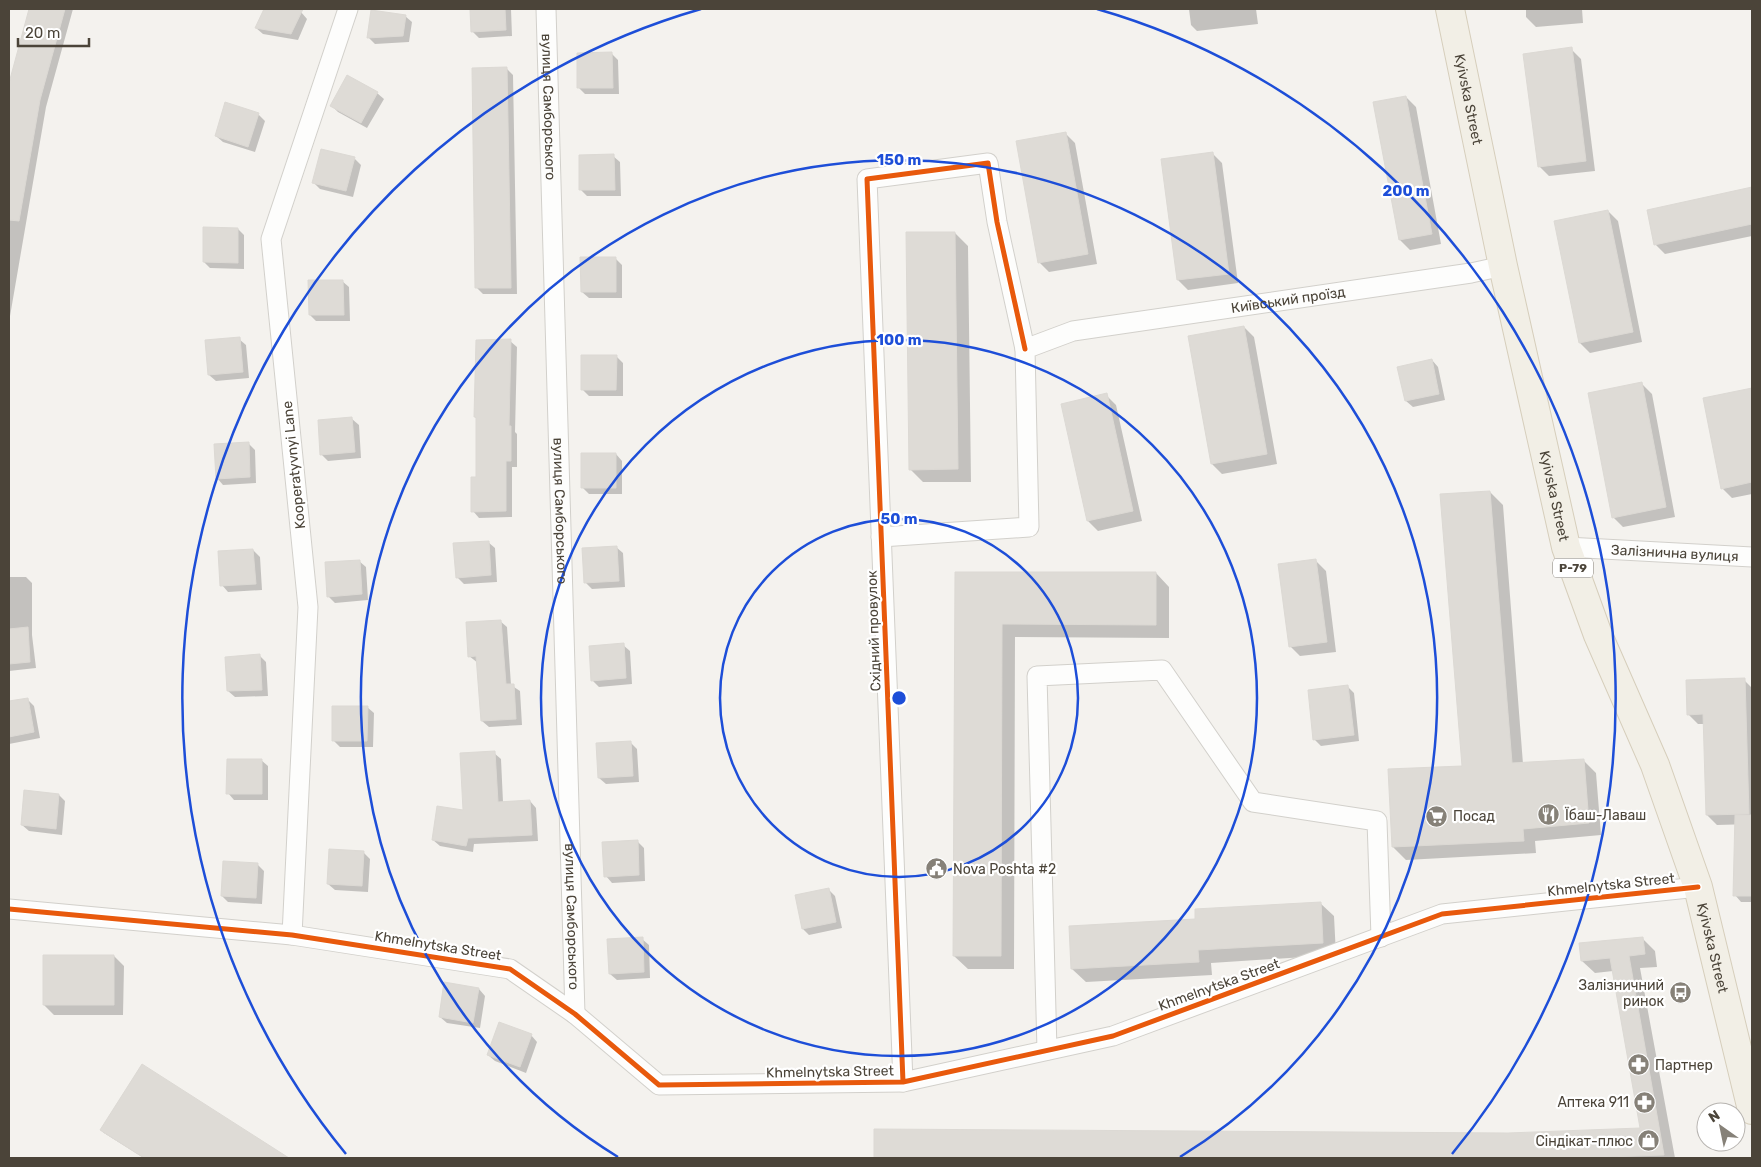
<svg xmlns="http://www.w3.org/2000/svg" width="1761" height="1167" viewBox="0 0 1761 1167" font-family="Rubik,sans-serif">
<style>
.shadow{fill:#0003}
.building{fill:#dedbd6;stroke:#dcd9d4}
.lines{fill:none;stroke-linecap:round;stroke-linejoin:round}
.street-casing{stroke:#d2d0cb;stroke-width:21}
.primary-casing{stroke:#d6cebb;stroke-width:30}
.street{stroke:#fdfdfc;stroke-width:19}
.primary{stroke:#f2efe6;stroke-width:28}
.cycleway-casing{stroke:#fff;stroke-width:8}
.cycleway{stroke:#e8590c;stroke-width:5}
.ring{fill:none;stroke:#1d4ed8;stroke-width:2.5}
.labels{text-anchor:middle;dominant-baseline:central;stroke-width:4.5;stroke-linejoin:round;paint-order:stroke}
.shield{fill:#fff;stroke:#817c74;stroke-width:1}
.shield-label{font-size:12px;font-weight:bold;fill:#4b4439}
.street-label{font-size:14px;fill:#4b4439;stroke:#fff}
.poi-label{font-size:14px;fill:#4b4439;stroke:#fff;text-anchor:start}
.centre{fill:#1d4ed8;stroke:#fff;stroke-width:2.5}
.ring-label{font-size:15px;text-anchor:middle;font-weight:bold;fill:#1d4ed8;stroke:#fff;stroke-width:4.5;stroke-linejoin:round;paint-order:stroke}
</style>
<rect width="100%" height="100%" fill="#f4f2ee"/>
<path class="shadow" d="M30 9H73L46 107 9 322V92Z
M266 9H294L301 12 307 19 298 40 263 34 256 28Z
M471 9H511L512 36 479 38 472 31Z
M1189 9H1256L1258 24 1197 31 1191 25Z
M1526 9H1582L1583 23 1536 27 1526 17Z
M405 16 412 22 409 42 375 44 368 37Z
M1571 49 1581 59 1595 171 1549 176 1539 166Z
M612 54 618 60 619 94H585L579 88Z
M506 68 513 75 517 294H483L477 288Z
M377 93 384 99 367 128 338 112 332 106Z
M1406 97 1416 107 1441 244 1410 250 1400 240Z
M258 114 265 121 255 152 223 142 216 136Z
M1065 133 1075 143 1097 264 1049 272 1039 262Z
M1212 153 1222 163 1238 283 1188 290 1178 280Z
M613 156 620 162 621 196H587L581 190Z
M354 158 361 165 353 197 320 189 314 183Z
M1752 188V236L1665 254 1655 244 1648 211Z
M1608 211 1618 221 1642 342 1590 353 1580 343Z
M238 229 244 235V269L210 268 204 262Z
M955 233 968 246 971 482H923L910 469Z
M615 258 622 265V298H589L582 292Z
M342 281 349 287 350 321H316L310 315Z
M1244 327 1254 337 1277 464 1222 474 1212 464Z
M239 339 246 345 249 378 216 381 209 375Z
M510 341 517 347 515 432 517 434V467H512V517L479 518 473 511 477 478V419L475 417Z
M616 356 623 363V396H589L583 390Z
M1432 360 1438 367 1445 400 1413 407 1406 401Z
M1642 384 1652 394 1675 517 1623 527 1613 517Z
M1752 390V494L1732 498 1722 488 1704 399Z
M1106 395 1116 405 1142 521 1098 531 1088 521Z
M352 419 359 425 361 458 328 461 321 454Z
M248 443 255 450 256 483 223 485 217 478Z
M616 454 622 461V494H589L583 488Z
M1490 492 1503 505 1523 764 1583 760 1596 773 1601 835 1535 841 1536 853 1406 860 1393 847 1463 767Z
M488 542 495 548 497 582 464 584 457 577Z
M616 547 623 553 625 587 592 589 586 583Z
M253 550 260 557 262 590 228 592 222 585Z
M359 561 366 567 368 600 335 603 328 596Z
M1316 561 1326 571 1336 652 1300 656 1290 646Z
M956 573H1156L1169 587V638L1015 637 1014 969H968L954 956Z
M9 577H26L32 583V635L36 668 9 671Z
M500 621 507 627 511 685 520 691 522 725 489 727 482 721 478 663 469 656Z
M623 645 630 651 632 684 599 687 593 681Z
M260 656 266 662 268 696 235 697 228 691Z
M1744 680 1752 688V824L1717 825 1707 815 1704 724H1698L1688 714Z
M1347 686 1354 693 1359 741 1321 746 1314 739Z
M27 699 34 706 40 738 9 744V703Z
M367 707 374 713 373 747H340L333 740Z
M630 742 637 749 639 782 606 784 599 778Z
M494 753 501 759 503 802 530 801 536 808 538 841 474 844 473 852 440 846 433 840 464 811Z
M261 760 268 766V800H234L228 793Z
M59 795 65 801 62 835 29 831 22 825Z
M1752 832V902H1741L1735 895 1736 833Z
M637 841 644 848 645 881 612 883 606 876Z
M363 852 370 859 368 892 335 890 328 884Z
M257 864 264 871 262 904 228 902 222 896Z
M828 889 835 896 842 928 809 935 803 929Z
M1320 903 1334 916 1336 955 1211 963 1212 975 1086 982 1072 969 1196 920Z
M1642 938 1655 951 1657 967 1640 968 1675 1158H875V1130L1508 1134 1641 1129 1613 971 1595 973 1582 961Z
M642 939 649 945 650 978 617 980 610 974Z
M114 956 124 966 123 1015H54L44 1005Z
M479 989 485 996 480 1028 447 1023 440 1017Z
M531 1035 537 1042 526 1073 495 1061 488 1055Z
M142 1066 287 1158H144L104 1133 101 1130Z"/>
<path class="building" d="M29 9H65L40 100 19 221 9 220V83Z
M264 9H303L291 34 255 28Z
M470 9H505L506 30 471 32Z
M371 10 406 15 403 36 367 38Z
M1572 47 1586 161 1538 167 1523 54Z
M612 52 613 88H577V53Z
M507 67 511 288H475L472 68Z
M347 75 378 92 361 123 330 106Z
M1406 96 1432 234 1399 240 1373 102Z
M225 102 259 113 248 147 215 136Z
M1066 132 1088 254 1038 263 1016 141Z
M321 149 355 157 346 191 312 183Z
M1213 152 1229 274 1177 280 1161 159Z
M614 154 615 190H579V155Z
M1752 187V224L1654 245 1647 210Z
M1608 210 1633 332 1579 343 1554 221Z
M203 227 238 228V263L203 262Z
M906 232H955L958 469 909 470Z
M580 257H616V292H581Z
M308 280H343L344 315H309Z
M1244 326 1267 454 1211 464 1188 336Z
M240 337 243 372 208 375 205 340Z
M511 339 509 426H511V461H506V511L471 512V477H476V417H474L476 340Z
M581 355H617L616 390H581Z
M1432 359 1439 394 1405 401 1397 367Z
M1642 382 1666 507 1612 518 1588 393Z
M1752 388V482L1721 489 1703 398Z
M1107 393 1133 511 1087 521 1061 404Z
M352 417 355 452 320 455 318 420Z
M249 442 250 477 216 479 214 444Z
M581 453H616V488H581Z
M1490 491 1512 763 1584 759 1589 823 1523 829 1524 841 1392 847 1388 769 1462 766 1440 494Z
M489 541 491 575 456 578 453 543Z
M617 546 619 581 584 583 582 548Z
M253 549 256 584 220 586 218 551Z
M1316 559 1327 642 1289 647 1278 564Z
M360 560 362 594 327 597 325 562Z
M955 572H1156V625L1002 624 1001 956H953Z
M501 620 506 684H514L516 719 481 721 476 656 468 657 466 622Z
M28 627 30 662 9 664V629Z
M624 643 626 678 591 681 589 646Z
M260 654 262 690 227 691 225 657Z
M1745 678 1749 814 1706 815 1703 714 1687 715 1686 680Z
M1348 685 1354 735 1313 740 1308 690Z
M28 698 34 732 9 737V701Z
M332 706H368L367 741H332Z
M631 741 633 776 598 778 596 743Z
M495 751 498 802 530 800 532 835 468 838 466 846 432 840 437 806 463 810 460 753Z
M227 759H262V794H226Z
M24 790 59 794 56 829 21 825Z
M1735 815H1752V896H1733Z
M638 840 639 875 604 877 602 842Z
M329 849 364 851 362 886 327 884Z
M223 861 258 863 256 898 221 896Z
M829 888 836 922 802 929 795 895Z
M1321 902 1323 943 1198 950 1199 962 1071 969 1069 926 1195 919V909Z
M643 937 644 972 609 974 607 939Z
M1643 937 1645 954 1629 956 1664 1155 1580 1158 874 1157V1129L1508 1133 1640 1128 1610 958 1581 961 1579 943Z
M43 955H114V1005H43Z
M444 982 479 988 473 1023 439 1017Z
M499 1022 532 1034 520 1067 487 1055Z
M142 1064 289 1158H144L100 1130Z"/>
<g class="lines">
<defs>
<g id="street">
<path id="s1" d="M546 9 575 1014"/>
<path id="s2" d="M881 537 1029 527 1025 349 1073 331 1471 273 1503 266"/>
<path id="s3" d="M1566 547 1752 557"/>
<path d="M9 909 292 935 510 969 575 1014 659 1085 903 1082 1113 1036 1442 914 1698 887"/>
<path d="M292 935 308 607 271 239 348 9"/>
<path d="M1047 1050 1037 676 1162 670 1253 802 1377 821 1381 937"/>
<path d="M903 1082 867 179 988 163 997 222 1025 349"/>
</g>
<g id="primary">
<path id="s4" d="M1450 9 1503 266 1566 547 1598 635 1655 765 1698 887 1752 1110"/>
</g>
</defs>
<use href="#street" class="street-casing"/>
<use href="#primary" class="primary-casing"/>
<use href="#street" class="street"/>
<use href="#primary" class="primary"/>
<defs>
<path id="cycleway" d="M9 909 292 935 510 969 575 1014 659 1085 903 1082 1113 1036 1442 914 1698 887
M903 1082 867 179 988 163 997 222 1025 349"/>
</defs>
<use href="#cycleway" class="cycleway-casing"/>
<use href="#cycleway" class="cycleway"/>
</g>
<g class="ring">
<circle cx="899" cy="698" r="179"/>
<circle cx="899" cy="698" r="358"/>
<path d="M618 1157A538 538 0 1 1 1180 1157"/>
<path d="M346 1154A717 717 0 0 1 701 9M1097 9A717 717 0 0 1 1452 1154"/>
</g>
<defs>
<symbol id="restaurant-disc" viewBox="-11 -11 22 22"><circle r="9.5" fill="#868178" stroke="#fff"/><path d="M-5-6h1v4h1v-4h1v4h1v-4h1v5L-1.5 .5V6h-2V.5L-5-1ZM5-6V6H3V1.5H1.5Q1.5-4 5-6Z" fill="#fff"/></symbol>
<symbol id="supermarket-disc" viewBox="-11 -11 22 22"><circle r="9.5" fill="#868178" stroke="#fff"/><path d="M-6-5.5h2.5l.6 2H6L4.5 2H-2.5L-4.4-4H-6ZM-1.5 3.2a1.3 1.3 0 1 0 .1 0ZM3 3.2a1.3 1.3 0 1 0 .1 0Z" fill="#fff"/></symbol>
<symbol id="civic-disc" viewBox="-11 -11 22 22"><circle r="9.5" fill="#868178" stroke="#fff"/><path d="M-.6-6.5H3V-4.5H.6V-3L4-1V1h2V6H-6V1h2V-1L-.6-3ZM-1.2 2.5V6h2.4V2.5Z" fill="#fff"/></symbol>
<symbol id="bus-disc" viewBox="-11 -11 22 22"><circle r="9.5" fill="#868178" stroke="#fff"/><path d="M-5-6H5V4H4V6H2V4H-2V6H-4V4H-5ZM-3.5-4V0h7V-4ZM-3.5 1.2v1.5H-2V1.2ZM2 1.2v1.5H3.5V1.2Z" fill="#fff"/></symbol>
<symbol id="pharmacy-disc" viewBox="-11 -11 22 22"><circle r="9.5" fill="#868178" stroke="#fff"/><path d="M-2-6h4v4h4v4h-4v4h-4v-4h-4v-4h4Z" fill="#fff"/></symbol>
<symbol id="shop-disc" viewBox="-11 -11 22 22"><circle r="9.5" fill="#868178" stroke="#fff"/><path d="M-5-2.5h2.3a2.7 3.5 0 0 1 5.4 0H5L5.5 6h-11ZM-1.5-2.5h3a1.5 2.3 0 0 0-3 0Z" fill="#fff"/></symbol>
</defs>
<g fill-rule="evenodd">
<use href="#restaurant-disc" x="1536" y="802" width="25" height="25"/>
<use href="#supermarket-disc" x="1424" y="804" width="25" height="25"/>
<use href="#civic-disc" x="924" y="856" width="25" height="25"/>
<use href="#bus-disc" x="1668" y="980" width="25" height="25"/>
<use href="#pharmacy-disc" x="1626" y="1052" width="25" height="25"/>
<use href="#pharmacy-disc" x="1632" y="1090" width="25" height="25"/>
<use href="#shop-disc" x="1636" y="1128" width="25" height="25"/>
</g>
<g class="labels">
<rect class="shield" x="1553" y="558.5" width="40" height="19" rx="4"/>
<g class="shield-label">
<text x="1573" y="568">Р-79</text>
</g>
<g class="street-label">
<text stroke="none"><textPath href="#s4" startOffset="92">Kyivska Street</textPath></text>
<text stroke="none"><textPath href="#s1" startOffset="98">вулиця Самборського</textPath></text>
<text stroke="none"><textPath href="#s2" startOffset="595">Київський проїзд</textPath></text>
<text transform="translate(294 465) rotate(-96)">Kooperatyvnyi Lane</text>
<text stroke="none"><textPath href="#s4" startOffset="498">Kyivska Street</textPath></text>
<text stroke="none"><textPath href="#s1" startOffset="502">вулиця Самборського</textPath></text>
<text stroke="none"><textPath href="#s3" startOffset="109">Залізнична вулиця</textPath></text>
<text transform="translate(874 631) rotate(-92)">Східний провулок</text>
<text transform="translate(1611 885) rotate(-6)">Khmelnytska Street</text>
<text stroke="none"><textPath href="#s1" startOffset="908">вулиця Самборського</textPath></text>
<text transform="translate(438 946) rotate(9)">Khmelnytska Street</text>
<text stroke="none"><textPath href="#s4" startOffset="978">Kyivska Street</textPath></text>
<text transform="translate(1219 985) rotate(-20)">Khmelnytska Street</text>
<text transform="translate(830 1072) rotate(-1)">Khmelnytska Street</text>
</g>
<g class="poi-label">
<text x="1565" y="815">Їбаш-Лаваш</text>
<text x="1453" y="816">Посад</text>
<text x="953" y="869">Nova Poshta #2</text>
<text x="1664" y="985" text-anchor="end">Залізничний<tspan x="1664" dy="16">ринок</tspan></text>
<text x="1655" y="1065">Партнер</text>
<text x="1629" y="1102" text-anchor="end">Аптека 911</text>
<text x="1633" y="1141" text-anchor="end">Сіндікат-плюс</text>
</g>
</g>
<circle cx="899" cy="698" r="8" class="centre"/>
<g class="ring-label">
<text x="899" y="165">150 m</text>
<text x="1406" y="196">200 m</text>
<text x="899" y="345">100 m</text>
<text x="899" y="524">50 m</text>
</g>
<rect width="1761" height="1167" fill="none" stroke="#4b4439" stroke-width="20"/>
<g transform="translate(1721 1127) rotate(327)"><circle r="24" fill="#ffffff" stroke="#b7b4b0"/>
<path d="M0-4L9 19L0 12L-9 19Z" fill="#868178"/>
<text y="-8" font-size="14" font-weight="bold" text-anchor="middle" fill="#4b4439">N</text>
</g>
<path d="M18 38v8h71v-8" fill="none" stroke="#4b4439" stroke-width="2.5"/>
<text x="25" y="38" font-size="15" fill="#4b4439" stroke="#ffffff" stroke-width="4" paint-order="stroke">20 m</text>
</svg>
